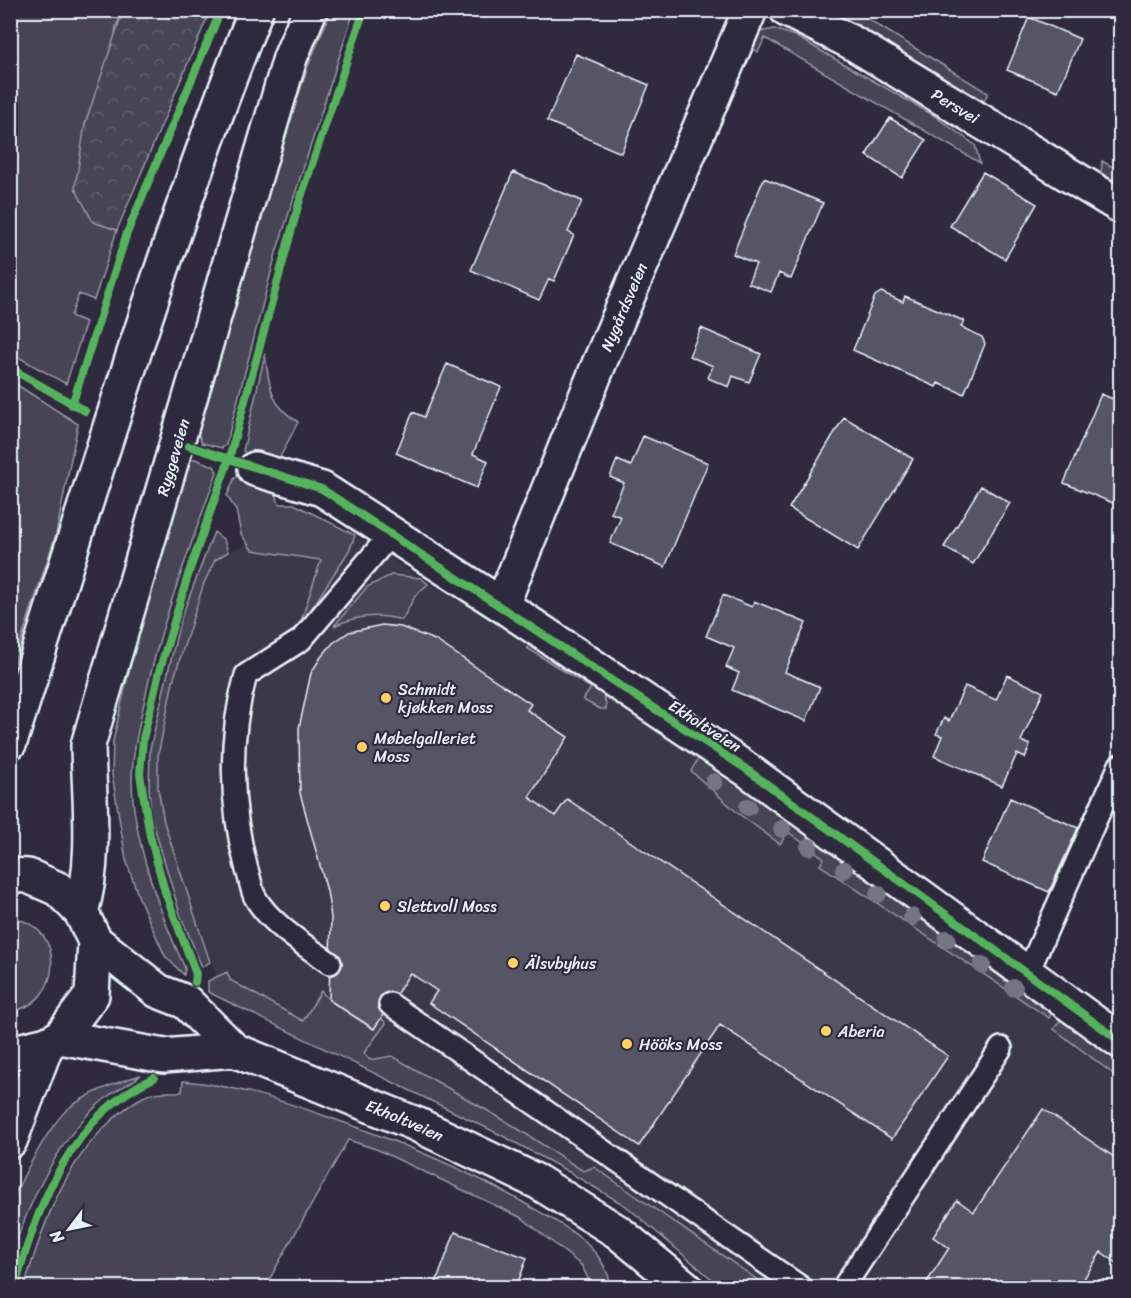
<svg xmlns="http://www.w3.org/2000/svg" width="1131" height="1298" viewBox="0 0 1131 1298" font-family="Sriracha,sans-serif">
<style>
.built{fill:#3b3749}
.grass{fill:#464455;stroke:#979aa6;stroke-width:1.5}
.forest{fill:url(#forest-crowns);stroke:#979aa6;stroke-width:1.5}
.building{fill:#575565;stroke:#e8f1f8;stroke-width:1.5}
.lines{fill:none;stroke-linecap:round;stroke-linejoin:round}
.lane-casing{stroke:#e8f1f8;stroke-width:26}
.street-casing{stroke:#e8f1f8;stroke-width:38}
.secondary-casing{stroke:#e8f1f8;stroke-width:38}
.primary-casing{stroke:#e8f1f8;stroke-width:38}
.lane{stroke:#2f2a3d;stroke-width:21}
.street{stroke:#2f2a3d;stroke-width:33}
.secondary{stroke:#2f2a3d;stroke-width:33}
.primary{stroke:#2f2a3d;stroke-width:33}
.cycleway-casing{stroke:#2f2a3d;stroke-width:11}
.cycleway{stroke:#56b35d;stroke-width:8}
.tree{fill:#757684}
.poi-dot{fill:#ffd166;stroke:#2f2a3d;stroke-width:2}
.labels{text-anchor:middle;dominant-baseline:central;stroke-width:4.5;stroke-linejoin:round;paint-order:stroke}
.street-label{font-size:16px;fill:#e8f1f8;stroke:#2f2a3d}
.poi-label{font-size:16px;fill:#e8f1f8;stroke:#2f2a3d;text-anchor:start}
</style>
<defs>
<pattern id="forest-crowns" width="20" height="18" patternUnits="userSpaceOnUse" patternTransform="scale(1.5)"><rect width="20" height="18" fill="#464455"/><path d="M2 6a3 3 0 1 1 6 0M12 15a3 3 0 1 1 6 0" fill="none" stroke="#615f6e"/></pattern>
</defs>
<rect width="100%" height="100%" fill="#2f2a3d"/>
<filter id="ink" filterUnits="userSpaceOnUse"><feTurbulence type="fractalNoise" baseFrequency=".0167" numOctaves="2"/><feDisplacementMap in="SourceGraphic" scale="12" xChannelSelector="R" yChannelSelector="G"/><feConvolveMatrix kernelMatrix="1 2 1 2 8 2 1 2 1" color-interpolation-filters="sRGB"/></filter>
<g filter="url(#ink)">
<path class="built" d="M355 535 424 580 532 640 582 674 929 915 1120 1057V1287H721L626 1206 569 1172 501 1135 208 992V981L216 975 164 822 158 788V756L173 681 204 583 215 560 248 543 350 549Z"/>
<path class="grass" d="M11 11H123L116 26 93 222 117 230 94 300 79 294 71 316 86 322 66 384 11 353Z
M331 11H354L276 253 226 445 222 448 202 443 197 430 286 134 308 66Z
M823 11H855L988 93 984 101Z
M774 29 795 36 933 115 975 145 980 163 765 38 758 52 750 46 755 33Z
M1102 161 1120 171V186L1101 174Z
M265 354C270 386 268 403 298 422L277 463 251 460 243 451Z
M11 381 78 424 56 534 11 671Z
M195 459 214 466 217 472C190 548 160 624 144 703 138 728 132 755 132 780 132 837 161 917 185 968L184 975 165 956 139 898 126 860 112 774 113 741 126 684 147 600 189 460Z
M245 475 273 485 279 504H294L355 535 350 549 298 630 321 560 252 550 241 534 236 510 227 496 235 477Z
M214 532 224 540 228 552 215 560 204 583 173 681 158 756V788L164 822 210 962 202 967 180 914 158 840 151 815 149 788 150 749 180 621Z
M391 575 421 578 428 584 415 596 402 620C378 613 357 615 334 626L367 587Z
M532 640C552 654 609 682 606 709H600L583 700 591 688 527 648Z
M699 757 929 915 1054 1008 1049 1018 820 865 824 858 788 832 780 844 739 814 691 771Z
M10 918C68 924 63 1005 11 1011Z
M227 972 230 980 303 1021 321 991 329 1000 373 1029 381 1018 386 1023 364 1053 370 1060 392 1056 509 1123 583 1171 594 1167 768 1287H721L626 1206 569 1172 501 1135 208 992V981Z
M1062 1017 1120 1061V1079L1054 1029Z
M141 1075C131 1084 120 1087 110 1095 62 1130 27 1204 11 1259 10 1243 7 1224 11 1208 15 1187 52 1121 69 1108 89 1093 117 1082 141 1075Z
M183 1081C233 1085 281 1100 328 1117 398 1141 467 1169 531 1207 554 1220 581 1234 597 1255 604 1264 609 1276 612 1287H592L582 1266 522 1218 376 1149 348 1140 265 1287H24C43 1225 63 1165 112 1120 123 1110 136 1099 150 1094 159 1091 172 1092 182 1092Z"/>
<path class="forest" d="M123 11H210L117 230 93 222 75 188 85 124Z"/>
<path class="building" d="M1029 17 1080 39 1058 91 1007 70Z
M576 54 649 85 621 153 547 121Z
M890 118 926 140 902 178 866 155Z
M513 172 582 201 568 232 574 235 554 281 549 279 539 300 471 270Z
M983 172 1037 204 1005 259 950 226Z
M764 178 823 203 791 279 779 273 771 292 748 283 756 264 733 254Z
M881 292 903 302 905 296 964 321 961 327 982 337 985 344 964 394 938 383 936 387 853 350 875 296Z
M701 328 761 354 749 382 733 376 729 387 708 378 713 366 689 356Z
M447 364 501 387 473 454 488 461 477 488 396 453 413 412 424 417Z
M1101 394 1120 402V506L1064 483Z
M844 417 913 459 858 550 789 508Z
M643 436 708 463 665 567 610 543 621 517 611 513 624 483 610 477 617 460 631 466Z
M981 486 1010 503 973 564 944 547Z
M723 595 752 607 754 601 806 623 785 672 820 687 806 721 732 690 739 673 726 667 734 648 706 636Z
M382 625 401 627 435 640 531 704 527 710 568 737 529 797 555 816 567 799 948 1056 892 1139 720 1025 639 1146 429 1003 437 991 410 973 374 1029 329 1000 331 917 327 891 300 793 299 728 311 673 321 657 333 643 349 632Z
M1007 675 1043 692 1021 741 1030 745 1025 758 1017 754 1002 786 934 756 942 736 936 734 944 718 949 721 965 686 996 700Z
M1010 798 1078 828 1049 892 982 862Z
M1043 1109 1120 1161V1265L1101 1252 1078 1288H923L949 1248 933 1237 957 1200 974 1212Z
M455 1232 527 1258 516 1288 503 1285 502 1288H434Z"/>
<g class="lines">
<defs>
<path id="lane" d="M330 963C306 946 269 923 255 897 251 889 250 878 247 870 230 806 228 738 246 675L301 640 391 534
M1028 972 1120 765
M390 1004 802 1288
M843 1288 1001 1048"/>
<g id="street">
<path id="s1" d="M787 10 851 42 1120 206"/>
<path d="M255 469 322 489 502 605 746 769 1120 1041"/>
<path id="s2" d="M502 605 599 364 750 10"/>
</g>
<g id="secondary">
<path id="s3" d="M95 941 158 991 186 1002 234 1050 416 1124 538 1182 618 1232 686 1288"/>
<path d="M60 1037 164 1056 234 1050"/>
</g>
<g id="primary">
<path d="M10 742C89 497 161 250 256 10"/>
<path d="M10 875 28 876 58 889 81 912 95 941 92 995 60 1037 47 1044 10 1053"/>
<path id="s4" d="M81 912C97 860 89 799 88 745L290 58 310 10"/>
<path d="M10 1141 47 1044"/>
</g>
</defs>
<use href="#lane" class="lane-casing"/>
<use href="#street" class="street-casing"/>
<use href="#secondary" class="secondary-casing"/>
<use href="#primary" class="primary-casing"/>
<use href="#lane" class="lane"/>
<use href="#street" class="street"/>
<use href="#secondary" class="secondary"/>
<use href="#primary" class="primary"/>
<defs>
<path id="cycleway" d="M10 368 85 411
M72 405 127 233 221 10
M189 446 322 489 746 769 1120 1041
M195 982 196 974 165 892 150 836 140 774 143 739 159 672 189 572 229 459 299 203 364 10
M15 1288C36 1207 72 1114 154 1078"/>
</defs>
<use href="#cycleway" class="cycleway-casing"/>
<use href="#cycleway" class="cycleway"/>
</g>
<g class="tree">
<circle cx="714" cy="782" r="9"/>
<circle cx="748" cy="807" r="9"/>
<circle cx="782" cy="829" r="9"/>
<circle cx="809" cy="847" r="9"/>
<circle cx="844" cy="870" r="9"/>
<circle cx="878" cy="894" r="9"/>
<circle cx="912" cy="917" r="9"/>
<circle cx="947" cy="939" r="9"/>
<circle cx="982" cy="965" r="9"/>
<circle cx="1014" cy="988" r="9"/>
</g>
</g>
<g class="poi-dot">
<circle cx="386" cy="698" r="6"/>
<circle cx="362" cy="747" r="6"/>
<circle cx="385" cy="906" r="6"/>
<circle cx="513" cy="963" r="6"/>
<circle cx="826" cy="1031" r="6"/>
<circle cx="627" cy="1044" r="6"/>
</g>
<g class="labels">
<g class="street-label">
<text stroke="none"><textPath href="#s1" startOffset="194">Persvei</textPath></text>
<text stroke="none"><textPath href="#s2" startOffset="322">Nygårdsveien</textPath></text>
<text stroke="none"><textPath href="#s4" startOffset="468">Ryggeveien</textPath></text>
<text transform="translate(705 726) rotate(33)">Ekholtveien</text>
<text stroke="none"><textPath href="#s3" startOffset="363">Ekholtveien</textPath></text>
</g>
<g class="poi-label">
<text x="398" y="689">Schmidt<tspan x="398" dy="18">kjøkken Moss</tspan></text>
<text x="374" y="738">Møbelgalleriet<tspan x="374" dy="18">Moss</tspan></text>
<text x="397" y="906">Slettvoll Moss</text>
<text x="525" y="963">Älsvbyhus</text>
<text x="838" y="1031">Aberia</text>
<text x="639" y="1044">Hööks Moss</text>
</g>
</g>
<rect width="1131" height="1298" fill="none" stroke="#2f2a3d" stroke-width="36"/>
<rect x="18" y="18" width="1095" height="1262" fill="none" stroke="#e8f1f8" stroke-width="2" filter="url(#ink)"/>
<g transform="translate(69 1229) rotate(238)" stroke="#2f2a3d" stroke-width="4.5" paint-order="stroke">
<path d="M0-4.5L10 22L0 15L-10 22Z" fill="#e8f1f8"/>
<text y="-9" font-size="16" font-weight="bold" text-anchor="middle" fill="#e8f1f8">N</text>
</g>
</svg>
